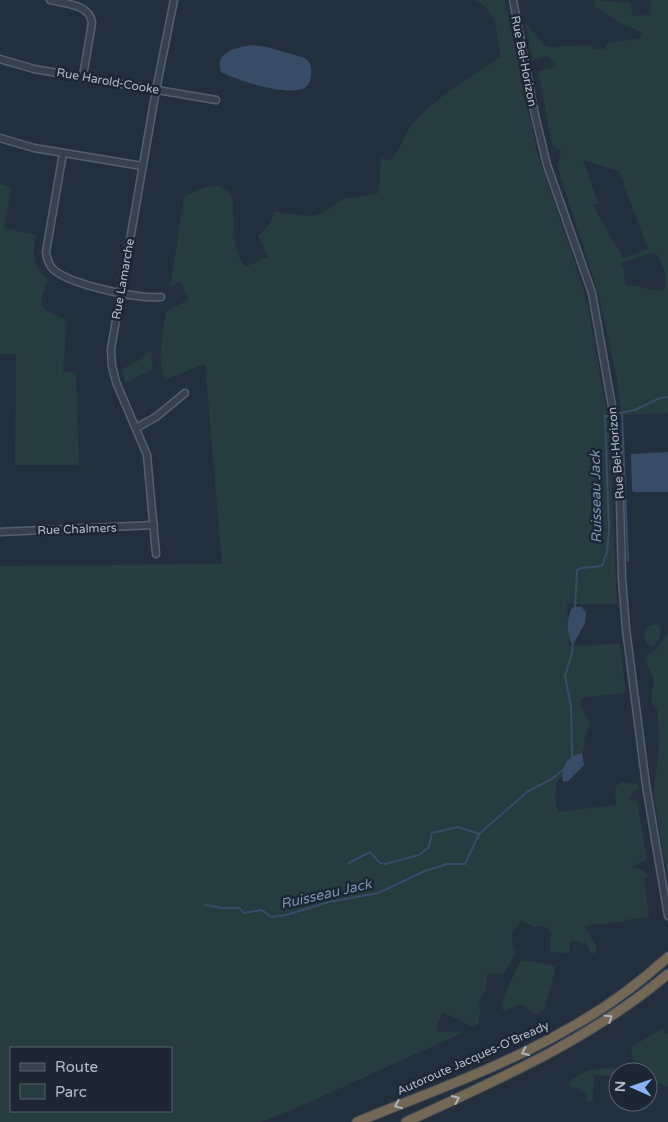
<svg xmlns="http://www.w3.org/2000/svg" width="668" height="1122" viewBox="0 0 668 1122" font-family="'Varela Round',sans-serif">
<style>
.green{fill:#263c3f;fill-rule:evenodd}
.water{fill:#394c67}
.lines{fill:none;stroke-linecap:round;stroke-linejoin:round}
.stream{stroke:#394c67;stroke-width:2}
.minor-casing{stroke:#565f6c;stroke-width:9}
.highway-casing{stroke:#434c59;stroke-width:11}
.minor{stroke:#38414e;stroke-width:6}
.highway{stroke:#746855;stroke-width:9}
.oneway{stroke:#aeb4bd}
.labels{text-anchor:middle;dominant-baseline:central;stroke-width:5;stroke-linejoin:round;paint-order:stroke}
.street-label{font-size:12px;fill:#b4bcc9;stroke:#1d2633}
.water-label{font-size:14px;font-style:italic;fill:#7c92b1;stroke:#1d2633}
</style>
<rect width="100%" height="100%" fill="#242f3e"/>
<path class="green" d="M473 0H505L537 152 581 281 588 306 607 416 610 441 617 604H567L569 646 620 644 626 693 581 698 580 704 590 724 585 737 584 748 582 753C569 757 567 764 562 775 561 777 559 779 558 781 553 791 556 802 558 812L616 805 615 791 617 785 621 782 637 784 639 788 631 795 629 800 637 801 647 859 632 867 644 871 648 875 644 879 649 917 630 919 622 922 588 925 584 927 594 942 597 948 595 953 591 954 588 945 573 940 569 942 570 953 550 952 551 932C546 927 541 924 535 927L521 921C509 934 511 937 516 953L504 973 487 974 486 990 479 1003 480 1013 478 1024 473 1027 443 1012 436 1027 437 1031 443 1032 460 1031 462 1033 292 1110 261 1122H0V566L222 564 205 364 164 380 160 353 166 312 189 299 180 281 170 288 184 197C200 188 221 177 233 198 234 222 231 247 245 267L268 257 258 236 270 224 274 212 312 216 320 214 332 207 343 199 377 194 379 191 381 156 385 160C390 160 392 159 395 155 403 143 406 130 417 119 440 94 472 76 501 57 497 37 497 5 473 0ZM11 1048H171V1111H11Z
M595 0 630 3 633 16 650 15 651 0H668V413L622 415 617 380 598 292 557 166 561 151 552 144 538 71 551 68 555 64 547 56 533 61 525 22 544 45 550 47 588 45 595 49H604L608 43 641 38 642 32 624 25 595 7ZM583 160 619 171 648 249 623 258 593 205 598 203ZM655 252C662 263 668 276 664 289L658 291 625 284 624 271 621 264C624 261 649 254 655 252Z
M0 184 12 188 4 228 36 235C33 253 31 267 48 279 37 310 38 307 67 320L63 372H76L79 465H15L16 354H0Z
M151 350 153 369 125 383 122 369 138 361Z
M656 624 660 627C661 636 660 640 653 646L648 645C642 634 642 626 656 624Z
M668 632V881L653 790 658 760 659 737 657 709 651 702 654 679 645 661 647 655 655 651Z
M523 961H529L555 966V971L545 1008 539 1012 534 1014 524 1005H518L505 1011 502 1009 501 1003 518 965Z
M664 1027 665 1033 668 1034V1087L648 1079V1072H638L631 1052 632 1047Z
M610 1068 623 1070 624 1072H618V1076L594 1075 593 1101H587V1093L581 1092 578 1088 570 1087 571 1080 588 1070Z"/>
<path class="water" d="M253 45 267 47 305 58C311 63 312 68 311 75 311 79 309 84 307 86 295 99 235 80 221 72 214 51 238 47 253 45Z
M668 452V492H633L632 489 631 454Z
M573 607H582L586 613 585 623 573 645C566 638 566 615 573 607Z
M582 753 584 765 568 781 563 782C560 766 567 757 582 753Z"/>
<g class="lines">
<path class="stream" d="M620 413 635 410 660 398 668 397
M622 413 628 561
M575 608 577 570 582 568 602 566 607 552 609 530 605 416H609
M572 758 571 707 565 676 572 653 573 642
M349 863 370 852 380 863 385 864 419 855 429 847 432 833 458 827 479 834
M205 905 222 908H239L244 913 262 910 271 917 286 915 329 902 378 893 425 871 447 864H465L479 834 527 792 553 778 564 769"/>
<defs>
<path id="minor" d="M50 0C66 4 90 4 92 23L83 76
M513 0 535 115 547 165 592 293 613 412 619 461 622 578 626 629 646 785 668 916
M0 59 34 69 216 100
M0 138 34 148 142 166
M63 153 46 252C47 258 48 264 53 269 70 285 138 299 161 297
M136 428 156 417 185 393
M0 532 154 525
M156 554 147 455 116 382 112 366 111 349 156 90 174 0"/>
<path id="highway" d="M357 1122C427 1093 500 1068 566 1030 603 1010 637 985 668 957
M406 1122C499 1079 588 1041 668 974"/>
</defs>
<use href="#minor" class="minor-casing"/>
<use href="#highway" class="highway-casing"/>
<use href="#minor" class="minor"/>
<use href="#highway" class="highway"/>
</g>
<defs><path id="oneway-chevron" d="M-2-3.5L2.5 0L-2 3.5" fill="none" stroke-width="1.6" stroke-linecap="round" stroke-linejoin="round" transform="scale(1.25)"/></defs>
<g class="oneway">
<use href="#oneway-chevron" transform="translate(609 1018) rotate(-34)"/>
<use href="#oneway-chevron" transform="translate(525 1052) rotate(155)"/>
<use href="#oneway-chevron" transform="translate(456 1099) rotate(-25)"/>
<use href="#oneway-chevron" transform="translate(398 1105) rotate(158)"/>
</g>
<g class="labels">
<g class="street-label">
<text transform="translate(524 61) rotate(79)">Rue Bel-Horizon</text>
<text transform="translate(108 81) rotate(10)">Rue Harold-Cooke</text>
<text transform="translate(123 279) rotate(-80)">Rue Lamarche</text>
<text transform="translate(616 453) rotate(-95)">Rue Bel-Horizon</text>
<text transform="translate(77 529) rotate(-2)">Rue Chalmers</text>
<text transform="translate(473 1058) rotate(-24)">Autoroute Jacques-O'Bready</text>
</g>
<g class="water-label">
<text transform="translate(596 497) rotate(-91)">Ruisseau Jack</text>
<text transform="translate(326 894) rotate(-13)">Ruisseau Jack</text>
</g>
</g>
<rect x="10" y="1047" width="162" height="65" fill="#1d2633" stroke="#59626f"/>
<rect x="20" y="1063" width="25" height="8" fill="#38414e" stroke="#59626f"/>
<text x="55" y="1072" font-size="15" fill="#b4bcc9">Route</text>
<rect x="20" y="1084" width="25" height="15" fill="#263c3f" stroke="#59626f"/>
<text x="55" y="1097" font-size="15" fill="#b4bcc9">Parc</text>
<g transform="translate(633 1087) rotate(272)"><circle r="24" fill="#1d2633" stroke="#59626f"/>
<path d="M0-4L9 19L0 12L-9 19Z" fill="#8ab4f8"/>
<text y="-8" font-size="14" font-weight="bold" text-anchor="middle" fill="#b4bcc9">N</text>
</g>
</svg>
